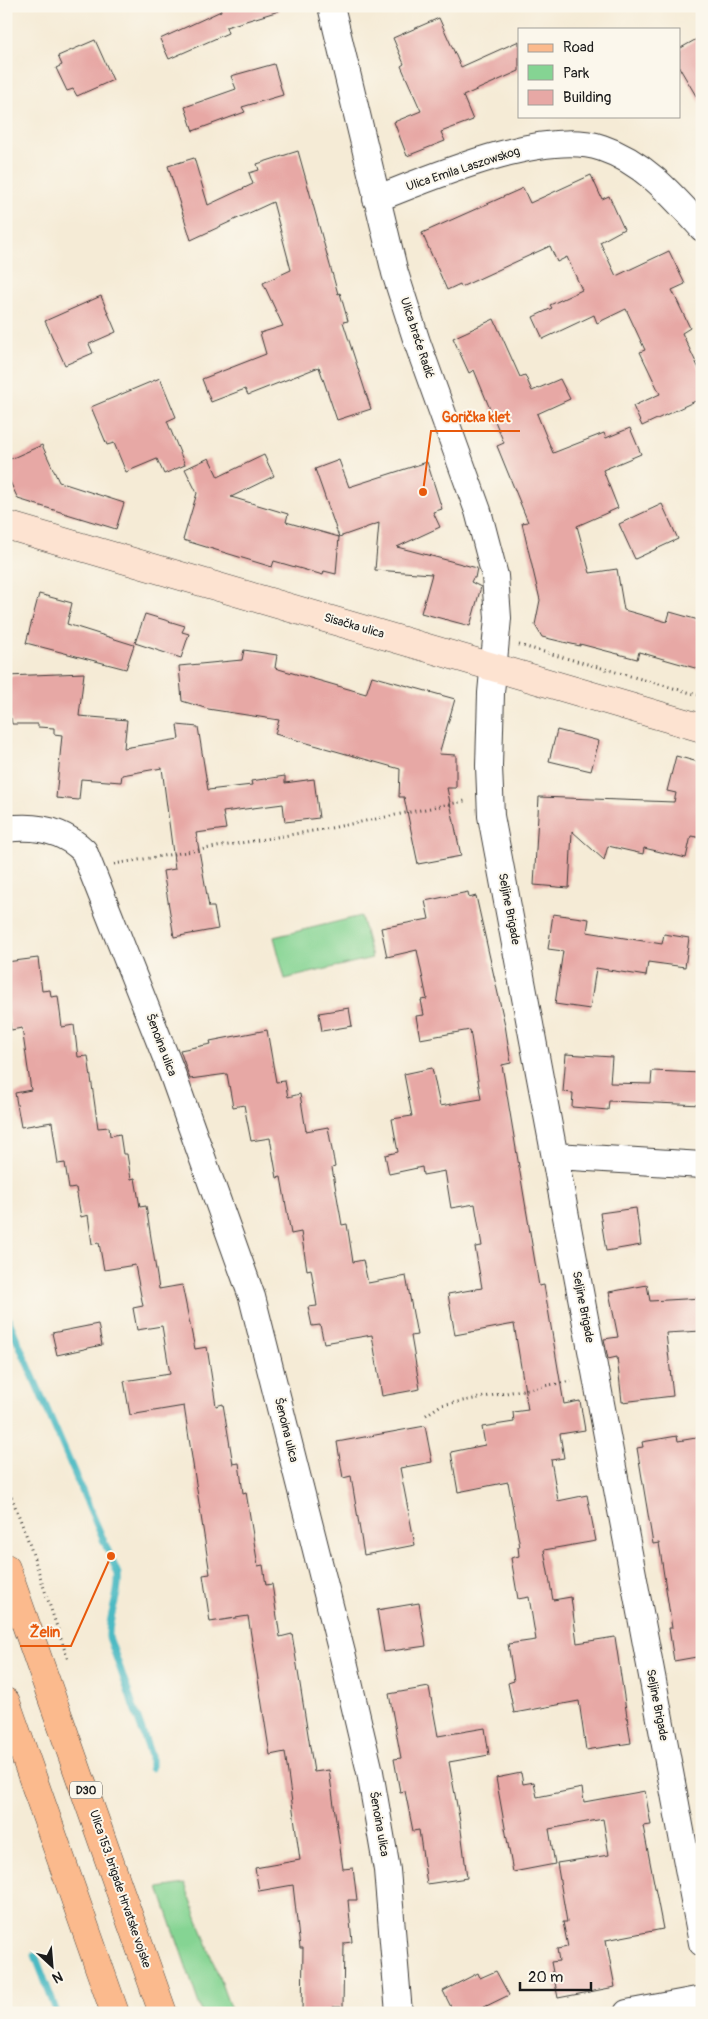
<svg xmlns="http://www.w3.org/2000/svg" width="708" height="2019" viewBox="0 0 708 2019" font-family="Pangolin,sans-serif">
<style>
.green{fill:#85d493;stroke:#507858}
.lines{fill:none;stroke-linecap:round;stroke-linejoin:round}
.stream{stroke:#4cbac3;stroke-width:7}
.building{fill:#e7a8a5}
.street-casing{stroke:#3d3b38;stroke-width:28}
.secondary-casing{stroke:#3d3b38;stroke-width:29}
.primary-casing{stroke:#3d3b38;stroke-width:29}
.path{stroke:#3d3b38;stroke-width:3;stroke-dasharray:1 4;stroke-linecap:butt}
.street{stroke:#fff;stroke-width:26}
.secondary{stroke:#fde3d1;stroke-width:28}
.primary{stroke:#fbba8d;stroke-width:28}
.labels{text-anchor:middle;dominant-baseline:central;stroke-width:4;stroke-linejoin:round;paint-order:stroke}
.shield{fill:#fbf7ec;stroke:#5f5e5a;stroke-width:1}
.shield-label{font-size:11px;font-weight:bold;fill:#1c1c1c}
.street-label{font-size:12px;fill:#1c1c1c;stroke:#fbf7ec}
.leader{fill:none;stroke:#e8590c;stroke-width:2}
.callout-dot{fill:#e8590c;stroke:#fbf7ec;stroke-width:2}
.callout-label{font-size:14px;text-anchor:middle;font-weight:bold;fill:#e8590c;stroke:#fbf7ec;stroke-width:4;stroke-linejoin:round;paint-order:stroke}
</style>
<rect width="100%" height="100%" fill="#fbf7ec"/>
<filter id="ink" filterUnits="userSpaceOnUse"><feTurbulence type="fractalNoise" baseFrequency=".02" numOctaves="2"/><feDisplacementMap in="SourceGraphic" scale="10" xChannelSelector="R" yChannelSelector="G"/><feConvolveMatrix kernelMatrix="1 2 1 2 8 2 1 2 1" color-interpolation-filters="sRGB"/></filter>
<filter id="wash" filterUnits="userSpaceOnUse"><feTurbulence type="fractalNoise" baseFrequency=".0096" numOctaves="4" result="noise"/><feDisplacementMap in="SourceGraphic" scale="20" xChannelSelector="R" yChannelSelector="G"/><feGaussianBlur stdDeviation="1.12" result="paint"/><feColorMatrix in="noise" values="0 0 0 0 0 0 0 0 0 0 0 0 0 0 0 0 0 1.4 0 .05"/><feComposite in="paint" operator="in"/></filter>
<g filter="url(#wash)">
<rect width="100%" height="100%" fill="#f5ebd6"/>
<path class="green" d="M361 916 372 958 285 979 274 937Z
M185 1884 232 2013H202L159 1888Z"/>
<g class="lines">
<path class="stream" d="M6 1314 118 1574C120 1598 108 1614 109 1637L151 1756V1768
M35 1955 57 2013"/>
</g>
<g id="blocks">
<path class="building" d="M220 6H279V11L226 27 228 33 169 59 160 39 221 11Z
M439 18 461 67 519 41V71L463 96 473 120 441 132 445 141 407 156 394 122 421 111 401 66 404 64 393 38Z
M702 36V106L679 67V49Z
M95 40 113 80 77 96 73 89 67 91 56 68 62 65 58 56Z
M274 64 283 95 242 107 245 112 193 131 185 107 236 89 231 76Z
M298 151 338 294 340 293 348 321 343 322 371 409 337 420 319 367 248 395 245 389 211 402 202 379 266 354 260 333 283 326 263 283 291 270 273 202 191 240 168 166 194 158 208 205 253 184 249 173 259 170 257 164Z
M591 175 602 199 609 196 624 229 600 242 616 276 669 251 685 284 672 290 690 328 682 333 702 375V398L642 426 633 406 660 394 640 352 645 350 626 309 597 323 594 315 543 339 533 317 552 308 550 305 582 290 567 257 557 262 550 246 461 287 460 284 447 290 422 233 523 188 530 203Z
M101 296 116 332 89 344 93 353 65 365 45 321Z
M494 319 520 377 525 375 532 391 560 379 570 399 537 414 553 453 604 433 606 438 630 428 641 454 603 470 618 508 577 526 590 573 617 569 624 610 667 622 670 612 702 621V670L639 652 637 659 580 644V646L542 637 535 625 540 600 522 523 528 522 497 446 504 443 474 370 469 373 453 338Z
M160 378 176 417 167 421 185 465 164 474 157 459 126 472 114 443 107 445 91 407Z
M42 445 59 482 124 503 116 529 18 499 6 473V461Z
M264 455 274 476 231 497 288 514 286 522 339 537 336 574 324 571 323 575 274 561 272 567 183 540 197 493 185 469 209 458 218 477Z
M339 460 349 487 427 462 442 509 433 512 440 527 397 547 477 568 475 578H473L471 582 481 587 470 626 421 613 432 574 375 570 379 523 339 537 315 469Z
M662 504 678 539 635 559 619 524Z
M39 594 72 603 67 624 134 645 126 669 26 643Z
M145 614 185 626 182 632 189 634 181 658 135 643Z
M244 650 277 655 275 668 366 694 372 676 455 699 439 754 456 755V788H447L461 856 418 864 404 797H399L400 769 275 734 279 720 208 709 182 701 179 666 242 660Z
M84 673 79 716 127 720 124 748 179 739 177 725 198 727 208 790 252 785 251 781 285 776V783L314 779 319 818 285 822 283 804 223 812 226 829 196 833 209 907H214L218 929 174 937 163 871 175 869 162 768 122 775 121 782 81 779 79 800 56 798 62 735 54 734V728L38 727V724H12L11 718 6 719V676Z
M557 730 599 741 591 771 549 761Z
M676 756 702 763V838L691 836 686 858 644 848 643 854 608 846 604 860 572 831 569 888 534 885 539 797 674 802 676 793 667 791Z
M468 892 469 898 476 896 505 1025 511 1063 502 1065 539 1286 544 1285 564 1404 580 1401 585 1430 560 1434 564 1458 551 1460 558 1501 587 1495 596 1541 544 1550 553 1600 571 1597 577 1643 615 1637 631 1743 586 1750 579 1701 514 1713 508 1683 514 1681 508 1644 536 1640 529 1597 518 1599 511 1558 519 1556 518 1547H520L508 1482 458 1492 451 1452 485 1445 482 1427 514 1422 513 1412 528 1410 514 1324 455 1335 448 1294 482 1288 475 1247 482 1246 475 1204 451 1208 445 1171 423 1175 422 1167 389 1174 385 1155 398 1152 392 1119 412 1116 404 1074 432 1068 440 1106 481 1099 470 1030 420 1039 416 1016 424 1015 421 1000 427 999 417 950 387 957 381 928 429 919 425 901Z
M553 914 589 919 587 932 662 944 664 934 689 938 685 967 648 962 646 976 596 968 590 1009 555 1004 563 951 548 949Z
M38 958 42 991 50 990 51 997 58 996 62 1027 74 1025 78 1057 88 1056 98 1128 109 1127 110 1136 120 1134 123 1154H127L131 1179 135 1178 140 1207 146 1206 159 1289 182 1285 195 1349 207 1347 216 1406 223 1404 233 1464 239 1463 243 1493 246 1492 258 1566 263 1565 266 1585 272 1584 280 1637 292 1634 314 1772 329 1770 343 1869 353 1868 357 1900H348L352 1942 344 1943 343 2007H333V2013H302L303 1948H300L293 1885 259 1891 255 1868 300 1860 285 1752 270 1755 248 1616 210 1622 203 1575 210 1574 184 1406 130 1415 124 1381 170 1374 162 1326 137 1330 133 1308 143 1306 135 1265 104 1270 99 1243 92 1244 88 1215 81 1217 76 1188 69 1189 65 1163 58 1164 52 1122 21 1127 15 1093 31 1090 22 1028 11 1030 6 1001V962Z
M349 1008 352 1026 322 1031 319 1013Z
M267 1030 276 1082 285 1081 288 1097 300 1094 306 1131 328 1127 335 1167 332 1168 342 1225 347 1224 353 1262 363 1260 368 1283 406 1276 417 1335 411 1336 420 1389 382 1396 372 1335 324 1343 320 1325 312 1326 308 1307 317 1306 311 1269 307 1270 301 1232 291 1234 281 1177 277 1178 270 1138 251 1141 244 1105 233 1107 227 1074 190 1079 180 1050 211 1044 210 1041Z
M566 1054 612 1057 610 1083 651 1084 652 1071 702 1073V1105L609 1101 608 1110 572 1107 573 1093 563 1092Z
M636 1208 641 1245 606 1251 600 1213Z
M647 1285 650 1301 702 1298V1331L666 1333 673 1396 622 1402 617 1357 608 1359 604 1339 618 1337 609 1292Z
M98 1324 102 1345 57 1355 52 1333Z
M425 1426 432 1462 400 1468 415 1545 364 1555 351 1476 343 1478 337 1442Z
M677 1436 678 1441 702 1437V1656L674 1661 669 1628H672L659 1543 653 1544 637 1448 643 1447 642 1442Z
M419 1603 426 1646 384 1652 377 1610Z
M429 1687 438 1736 485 1728 489 1755 449 1762 460 1822 467 1878 427 1884 419 1830 413 1831 405 1791 400 1792 394 1759 401 1758 389 1694Z
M521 1773 523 1784 534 1782 537 1797 582 1788 584 1802 645 1791 651 1825 643 1826 663 1929 606 1940 615 1987 558 1998 551 1962 559 1961 557 1949 568 1947 563 1922H567L557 1863 609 1855 603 1819 549 1829 555 1864 513 1872 496 1778Z
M496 1971 509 1995 472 2013H454L443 1991 478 1973 480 1978Z"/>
</g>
</g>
<g filter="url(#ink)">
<use href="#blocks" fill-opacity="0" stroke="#3d3b38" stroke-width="1"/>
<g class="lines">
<defs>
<path id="street" d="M331 6 395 273 417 342 478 511 495 576 498 618 491 693 489 766 491 816 702 1943
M376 199C432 177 545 128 602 148 644 162 673 196 702 228
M6 829C35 825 63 830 84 851L172 1073 252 1297 343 1657 370 1772 387 1870 399 2013
M556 1156 702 1165
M627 2013 702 1999"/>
<path id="secondary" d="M6 525 702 728"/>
<path id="primary" d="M6 1568 163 2013
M6 1702 115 2013"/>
</defs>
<use href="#street" class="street-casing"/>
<use href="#secondary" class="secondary-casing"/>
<use href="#primary" class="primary-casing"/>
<path class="path" d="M519 645 702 696
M114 864 331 828 465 801
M426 1415 441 1405 571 1381
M6 1483 27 1537 68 1660"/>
<use href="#street" class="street"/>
<use href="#secondary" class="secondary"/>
<use href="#primary" class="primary"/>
</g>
</g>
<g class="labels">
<rect class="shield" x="70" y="1781.5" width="32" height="17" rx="4"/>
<g class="shield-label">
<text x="86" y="1790">D30</text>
</g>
<g class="street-label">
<text transform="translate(463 169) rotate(-18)">Ulica Emila Laszowskog</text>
<text transform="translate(417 338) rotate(72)">Ulica braće Radić</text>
<text transform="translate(354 626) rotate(16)">Sisačka ulica</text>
<text transform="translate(509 909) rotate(79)">Seljine Brigade</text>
<text transform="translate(161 1045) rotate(69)">Šenoina ulica</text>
<text transform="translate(583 1307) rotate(79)">Seljine Brigade</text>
<text transform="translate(286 1430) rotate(76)">Šenoina ulica</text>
<text transform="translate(657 1705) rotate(79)">Seljine Brigade</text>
<text transform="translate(379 1824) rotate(80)">Šenoina ulica</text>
<text transform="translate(120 1889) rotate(71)">Ulica 153. brigade Hrvatske vojske</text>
</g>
</g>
<path class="leader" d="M423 492L431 431H520M111 1556L71 1646H20"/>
<g class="callout-dot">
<circle cx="423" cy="492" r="5"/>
<circle cx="111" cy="1556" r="5"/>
</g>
<g class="callout-label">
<text x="476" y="422">Gorička klet</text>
<text x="45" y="1637">Želin</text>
</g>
<rect width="708" height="2019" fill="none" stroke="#fbf7ec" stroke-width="25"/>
<rect x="518" y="28" width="162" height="90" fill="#fbf7ec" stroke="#a29f99"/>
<rect x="528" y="44" width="25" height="8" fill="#fbba8d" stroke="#a29f99"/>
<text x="563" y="52" font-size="15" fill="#1c1c1c">Road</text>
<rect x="528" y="65" width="25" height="15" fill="#85d493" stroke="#a29f99"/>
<text x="563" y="78" font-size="15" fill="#1c1c1c">Park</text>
<rect x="528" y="90" width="25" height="15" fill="#e7a8a5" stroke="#a29f99"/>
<text x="563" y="102" font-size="15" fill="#1c1c1c">Building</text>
<g transform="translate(52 1966) rotate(154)" stroke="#fbf7ec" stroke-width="4" paint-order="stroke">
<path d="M0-4L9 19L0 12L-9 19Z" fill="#1c1c1c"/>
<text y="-8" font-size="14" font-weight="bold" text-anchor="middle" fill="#1c1c1c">N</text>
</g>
<path d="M520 1982v8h71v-8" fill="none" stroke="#1c1c1c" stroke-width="2.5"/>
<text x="528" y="1982" font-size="15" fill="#1c1c1c" stroke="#fbf7ec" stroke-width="4" paint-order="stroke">20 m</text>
</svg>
